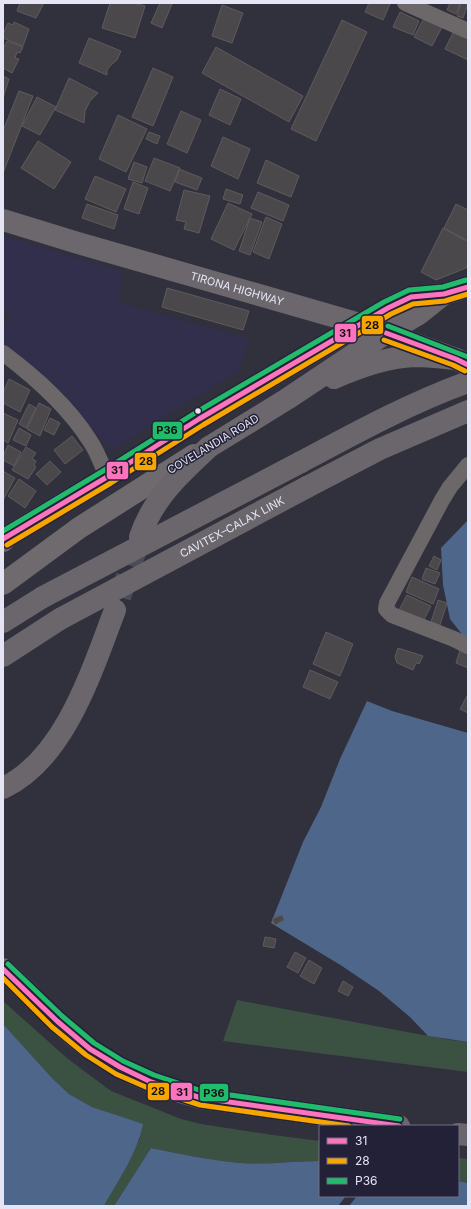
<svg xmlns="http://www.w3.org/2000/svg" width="471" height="1209" viewBox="0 0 471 1209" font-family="Inter,sans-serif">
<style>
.built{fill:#312f4b}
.green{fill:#3b5243}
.water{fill:#4e6689}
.building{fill:#4b484b;stroke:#5f5a5c}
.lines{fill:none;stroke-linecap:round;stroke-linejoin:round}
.highway-tunnel{stroke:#4c4b59;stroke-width:22;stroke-dasharray:22 11;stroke-linecap:butt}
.street{stroke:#6c6769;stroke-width:16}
.secondary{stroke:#6e6a6d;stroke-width:22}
.primary{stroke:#6c676d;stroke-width:22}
.highway{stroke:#6a666c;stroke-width:22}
.highway-bridge{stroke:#6a666c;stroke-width:22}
.bus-1-casing{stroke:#232138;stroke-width:8}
.bus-2-casing{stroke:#232138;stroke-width:8}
.bus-3-casing{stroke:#232138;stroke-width:8}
.bus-1{stroke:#fc73be;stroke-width:5}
.bus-2{stroke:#f7a600;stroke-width:5}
.bus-3{stroke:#20bc6c;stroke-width:5}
.bus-dot{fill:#e5e5f5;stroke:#232138;stroke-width:1.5}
.labels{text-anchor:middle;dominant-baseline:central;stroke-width:3;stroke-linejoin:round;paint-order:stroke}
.street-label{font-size:11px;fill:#e5e5f5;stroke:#232138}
.line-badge{stroke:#232138;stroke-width:1.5}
.pale-badge-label{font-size:11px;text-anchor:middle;font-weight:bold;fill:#111}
</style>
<rect width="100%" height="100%" fill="#31303d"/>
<path class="built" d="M3 236 122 271 119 302 249 339 239 370 112 450 70 406 54 385 17 356 3 343V329L10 316 3 311Z"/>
<path class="green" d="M237 1000 450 1040 468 1042V1072L223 1041Z
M3 1001 68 1059 111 1091 181 1119 201 1124 273 1135 320 1141V1161C293 1161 266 1165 240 1163 210 1160 180 1154 151 1148L114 1206H104L129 1162 140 1138 115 1115 92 1107 69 1094 53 1079 3 1024Z
M458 1158 468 1159V1183L458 1181Z"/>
<path class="water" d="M468 520V642L450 619 443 585 441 548Z
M367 701 392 711 468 733V1042L428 1036 410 1017 379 991 342 966 271 923 303 842 321 807 340 759Z
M3 1024 53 1079 69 1094 92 1107 143 1124C137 1154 119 1179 104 1206H3Z
M151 1148C180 1154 210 1160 240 1163 266 1165 293 1161 320 1161V1196H346L338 1206H114Z
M458 1181 468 1183V1206H349L357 1196H458Z"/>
<path class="building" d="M20 3H44L36 18 17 11Z
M110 3H134L145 6 135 38 102 28Z
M160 3 172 4 162 28 151 23Z
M369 3H387L390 4 383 20 365 12Z
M450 3 460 4 456 14 447 10Z
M461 3 468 4 463 18 457 16Z
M222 5 243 13 232 43 212 36Z
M400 12 419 21 413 35 393 27Z
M424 18 442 27 432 46 414 37Z
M342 20 367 32 316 141 291 129Z
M14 22 29 29 23 46 3 38V34L8 23 13 25Z
M454 31 468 38V60L445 49Z
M89 38 121 51 117 60 111 65 107 70V75L79 63Z
M7 41 23 47 20 53 17 52 15 58 19 59 12 73 3 68V47H4Z
M216 47 303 96 289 122 202 73Z
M153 68 173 77 153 126 132 117Z
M3 76 9 79 3 98Z
M69 78 98 93 90 101 85 111 84 123 55 110Z
M220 89 241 99 230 125 209 115Z
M19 91 33 96 3 173V131Z
M37 97 56 107 40 135 22 126Z
M181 111 201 120 187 153 167 144Z
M118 115 147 129 126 172 99 159Z
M149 132 160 136 157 144 146 139Z
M223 137 250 149 238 179 211 166Z
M38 141 71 162 54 189 21 168Z
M154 158 180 168 170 191 145 181Z
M266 160 299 176 291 197 257 183Z
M134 162 147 167 142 183 128 179Z
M179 169 202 178 197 190 175 182Z
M95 176 126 189 116 212 85 199Z
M133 182 148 188 139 214 124 209Z
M226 189 243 195 240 204 223 199Z
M184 190 210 196 199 233 184 229 186 222 176 220Z
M258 192 289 205 283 221 251 208Z
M228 203 252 214 234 250 211 239Z
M87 204 118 215 114 229 82 218Z
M456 204 468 210V241L444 228Z
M266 217 282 224 269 259 253 252Z
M250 218 262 222 250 255 239 251Z
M443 228 468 242V262L466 268 436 280 421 272Z
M167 288 249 311 243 330 162 307Z
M9 379 30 390 20 412 3 403V393Z
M39 403 51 409 40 436 27 429Z
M29 404 36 408 26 428 19 424Z
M3 413 18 420 8 443 3 440Z
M50 418 60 423 54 435 44 430Z
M19 428 31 435 26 446 13 440Z
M72 436 83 450 65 464 54 450Z
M8 445 21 452 14 466 3 460V456Z
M26 447 36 453 32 459 36 461 34 465 36 467 28 479 12 470Z
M50 461 61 472 47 485 36 474Z
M3 471 15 478 3 500Z
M19 479 36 491 25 508 8 496Z
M434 556 441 560 437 570 429 566Z
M426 568 440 573 435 584 422 579Z
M412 577 439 589 433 604 406 592Z
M407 595 431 606 422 623 399 610Z
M438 600 447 603 440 625 431 622Z
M326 632 353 644 340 676 313 664Z
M398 648 423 656 419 664 416 663 413 670 397 663 395 657Z
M460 650 468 653V668L456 663Z
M310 670 338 682 330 699 303 687Z
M467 696H468V713L460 709Z
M282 915 284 920 275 925 272 919Z
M265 937 276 939 274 948 263 946Z
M295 952 306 958 298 973 287 967Z
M309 960 322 968 314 984 300 976Z
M343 981 353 987 348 996 338 991Z"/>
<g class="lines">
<path class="highway-tunnel" d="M120 597 140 537"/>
<path class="street" d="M405 3 468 31
M3 353C36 378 68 406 90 441 97 451 102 465 107 477
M468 465 450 487 442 500 387 603 386 609 392 615 454 639 468 646"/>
<path class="secondary" d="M386 333 456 359 468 365
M3 584 79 528 194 455"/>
<g class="primary">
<path id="s1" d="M3 220 78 243 360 324 386 333"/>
<path d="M334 378C360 367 387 357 415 356 429 356 443 358 456 359"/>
<path d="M209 447 287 399 386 333 419 314 444 294"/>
<path d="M3 539 107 477 199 419 388 308 411 297 444 294 468 287"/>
</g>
<path class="highway" d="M301 462C355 433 410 403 468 382
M307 487 380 449 468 411
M140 537C153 498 180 474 209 447
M3 541 7 537
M3 622 43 597
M3 656 60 619
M3 788C65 759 92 670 115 610
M3 969C28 991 50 1017 76 1038 113 1069 155 1086 201 1098L399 1126
M458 1134 468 1135"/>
<g class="highway-bridge">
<path d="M43 597 301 462"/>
<path id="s2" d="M60 619 307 487"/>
</g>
<defs>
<path id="bus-1" d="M386 333 456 359 468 365
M3 539 107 477 199 419 388 308 411 297 444 294 468 287
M3 969 57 1021 90 1049 120 1067 151 1082 201 1098 399 1126"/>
<path id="bus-2" d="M384 340 453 365 465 371
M7 545 111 483 203 425 391 314 413 304 445 301 468 294
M3 978 52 1027 86 1055 116 1074 148 1088 200 1105 349 1126"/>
<path id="bus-3" d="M388 326 468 357
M3 531 103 471 195 413 384 302 409 290 443 287 466 280
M8 964 62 1016 94 1043 123 1061 154 1075 202 1091 400 1119"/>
</defs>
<use href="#bus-1" class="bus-1-casing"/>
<use href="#bus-2" class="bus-2-casing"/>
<use href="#bus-3" class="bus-3-casing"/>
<use href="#bus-1" class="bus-1"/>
<use href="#bus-2" class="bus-2"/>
<use href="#bus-3" class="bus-3"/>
</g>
<circle class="bus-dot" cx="198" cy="411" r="3.5"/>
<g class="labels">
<g class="street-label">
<text stroke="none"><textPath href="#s1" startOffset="244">TIRONA HIGHWAY</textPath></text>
<text transform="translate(213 444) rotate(-31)">COVELANDIA ROAD</text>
<text stroke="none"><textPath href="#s2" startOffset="195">CAVITEX–CALAX LINK</textPath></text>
</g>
</g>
<g class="line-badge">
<rect x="361" y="315" width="23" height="20" rx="4" fill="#f7a600"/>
<rect x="334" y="323" width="23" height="20" rx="4" fill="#fc73be"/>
<rect x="152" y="421" width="31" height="19" rx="4" fill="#20bc6c"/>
<rect x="134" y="452" width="23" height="19" rx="4" fill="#f7a600"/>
<rect x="106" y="461" width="23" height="19" rx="4" fill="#fc73be"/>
<rect x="147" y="1082" width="23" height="19" rx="4" fill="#f7a600"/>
<rect x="170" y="1082" width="23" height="19" rx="4" fill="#fc73be"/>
<rect x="199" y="1083" width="30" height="19" rx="4" fill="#20bc6c"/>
</g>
<g class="pale-badge-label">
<text x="372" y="329">28</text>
<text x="345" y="337">31</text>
<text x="167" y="434">P36</text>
<text x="146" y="465">28</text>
<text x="117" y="474">31</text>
<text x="158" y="1095">28</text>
<text x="182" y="1096">31</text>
<text x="214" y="1097">P36</text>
</g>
<rect width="471" height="1209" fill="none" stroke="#e5e5f5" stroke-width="8"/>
<rect x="319" y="1125" width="140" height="72" fill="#232138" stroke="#716f84"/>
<rect x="327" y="1138" width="20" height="6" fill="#fc73be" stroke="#716f84"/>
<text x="355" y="1145" font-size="12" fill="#e5e5f5">31</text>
<rect x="327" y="1158" width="20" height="6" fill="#f7a600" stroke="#716f84"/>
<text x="355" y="1165" font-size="12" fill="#e5e5f5">28</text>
<rect x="327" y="1178" width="20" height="6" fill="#20bc6c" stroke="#716f84"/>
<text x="355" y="1185" font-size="12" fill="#e5e5f5">P36</text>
</svg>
